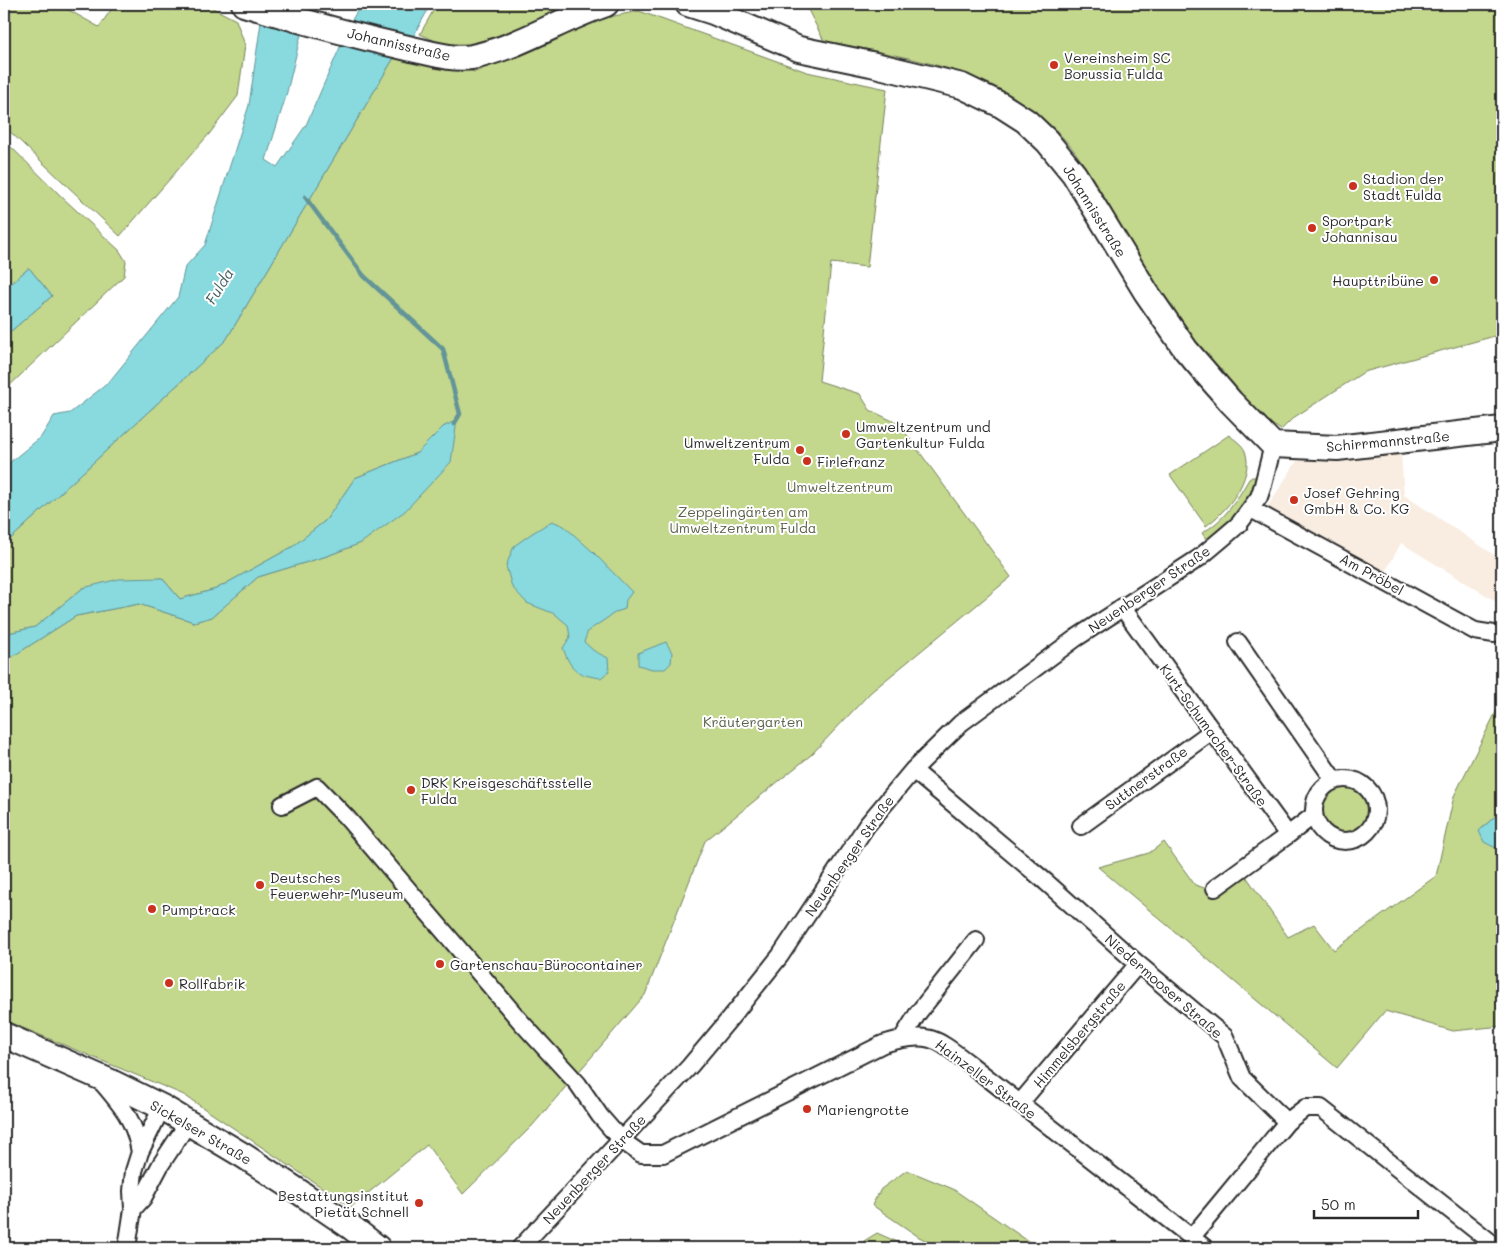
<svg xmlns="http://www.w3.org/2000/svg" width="1506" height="1252" viewBox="0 0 1506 1252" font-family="Mali,sans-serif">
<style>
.built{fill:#f9ede1}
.green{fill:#c3d78d;stroke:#77815c}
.water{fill:#88dadf;stroke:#639497}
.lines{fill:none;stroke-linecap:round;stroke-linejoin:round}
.stream{stroke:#639497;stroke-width:4.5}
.street-casing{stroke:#2b2b2b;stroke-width:20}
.secondary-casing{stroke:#2b2b2b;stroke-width:28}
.street{stroke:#fff;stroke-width:16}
.secondary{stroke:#fff;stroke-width:24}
.poi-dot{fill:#c8321e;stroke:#fff;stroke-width:2}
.labels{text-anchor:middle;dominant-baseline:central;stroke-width:4;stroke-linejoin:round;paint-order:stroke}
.street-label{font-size:14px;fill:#2b2b2b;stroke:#fff}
.poi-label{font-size:14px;fill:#2b2b2b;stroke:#fff;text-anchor:start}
.park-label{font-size:14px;fill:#595f48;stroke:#fff}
.water-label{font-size:15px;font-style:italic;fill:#476061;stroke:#fff}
</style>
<rect width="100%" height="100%" fill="#fff"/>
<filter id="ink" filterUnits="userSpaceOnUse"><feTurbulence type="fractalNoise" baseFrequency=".02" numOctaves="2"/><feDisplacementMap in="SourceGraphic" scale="10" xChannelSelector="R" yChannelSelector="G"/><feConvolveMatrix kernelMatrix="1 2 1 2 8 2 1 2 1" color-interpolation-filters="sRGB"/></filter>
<g filter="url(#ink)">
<path class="built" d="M1401 452 1404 495 1502 560V605L1401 543 1386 571 1267 507 1297 461Z"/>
<path class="green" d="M4 4H58L99 27 115 4H205L236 20 245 45 238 96 210 133 120 236 4 126Z
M437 4H590L566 11 460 52 420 34Z
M805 4H1502V334L1364 372 1293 418 1281 430C1256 415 1239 395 1221 373 1196 343 1173 312 1152 279 1127 240 1107 198 1080 159 1066 138 1045 119 1024 104 971 65 887 54 824 41Z
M639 11 807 72 887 89 867 267 831 263 819 381 860 394 870 410 899 424 1011 577 871 692 811 755 705 841 645 995 532 1126 463 1194 427 1145 351 1207 184 1095 4 1020V662L76 616 139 604 194 622 212 617 258 577 327 556 361 543 457 421 443 427 417 453 355 478 326 520 292 547 216 589 180 599 162 578 83 588 35 627 4 634V545L226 340 395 56 475 72 609 17Z
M4 140 63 198 119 250 126 261 124 276 4 391V337L52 296 29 268 4 289Z
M1229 435C1235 440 1242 444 1245 451 1255 478 1226 512 1206 526L1170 475Z
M1252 477H1256C1248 508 1231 522 1208 542L1202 533C1225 520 1236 501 1249 479Z
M1502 709V810L1479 831 1496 847 1502 845V1026L1453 1031 1385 1011 1337 1068 1098 867 1149 853 1164 842 1195 885 1220 893 1246 876 1288 937 1314 924 1334 950 1436 876 1454 796 1497 710Z
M1319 811a24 24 0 1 1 48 0a24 24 0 1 1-48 0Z
M907 1170 953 1189 1038 1248H941L919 1237 872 1205 881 1189Z
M877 1233 911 1248H860L864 1241Z"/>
<path class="water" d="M373 4H431L412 39 348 26 358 10Z
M262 15 303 26 286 96 266 160 277 167 306 125 344 38 395 56 226 340 4 545V464L9 463 41 437 54 416 70 413 108 383 178 297 185 267 205 245 249 105Z
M29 268 52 296 4 337V289Z
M457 420 451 462 405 511 361 543 327 556 258 577 212 617 194 622 139 604 76 616 4 662V634L35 627 83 588 119 579 162 578 180 599 216 589 292 547 326 520 355 478 417 453 443 427Z
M552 521 564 526 593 552 632 592 626 600 625 609 616 612 588 631 584 642 594 651 608 658 609 671 601 678C578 675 571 671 563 648L570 637 568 625 555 614 527 603 512 587 506 566 514 546 531 534Z
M666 642 672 653 671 663 665 669H652L638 665V653Z
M1502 810V845L1496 848 1484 842 1479 831Z"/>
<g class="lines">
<path class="stream" d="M305 197 364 276 443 349 460 414 454 424"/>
<defs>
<path id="street" d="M1251 509 1475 631 1494 634
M1122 607 1288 835 1314 815
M1238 642 1334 780
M913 770 1046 882 1138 964 1225 1037 1242 1078 1287 1122
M1314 810a31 31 0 1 1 62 0a31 31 0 1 1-62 0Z
M282 805 317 787 348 819 521 1022 578 1084 600 1116 621 1140 641 1154H663L883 1044C928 1030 936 1038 971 1065L1205 1248
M1081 826 1212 731
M1215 888 1288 835
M903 1037 918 1013 976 940
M99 1079C121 1105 134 1118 140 1152
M1020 1103 1138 964
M133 1209 143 1198 161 1164 188 1123
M1191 1238 1287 1122 1305 1108H1321L1498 1248
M127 1248 133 1209 132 1191 134 1171 140 1152 162 1107
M520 1248 690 1066 737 1010 780 956 867 825 913 770 961 723 1076 638 1199 558 1224 537 1239 524 1259 497 1263 485 1273 445"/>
<path id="secondary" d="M244 4C300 21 359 37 416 50 434 54 454 60 472 57 520 47 561 19 606 4
M688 4 713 12 799 49 871 64 962 86 1001 105 1026 121 1047 141 1074 174 1146 292 1186 350 1231 402 1273 445 1337 448 1502 429
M4 1035 111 1082 162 1107 244 1156 298 1191 351 1227 378 1248"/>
</defs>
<use href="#street" class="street-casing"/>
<use href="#secondary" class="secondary-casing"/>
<use href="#street" class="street"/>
<use href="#secondary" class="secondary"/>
</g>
</g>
<g class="poi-dot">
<circle cx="1054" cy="65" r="5"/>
<circle cx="1353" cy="186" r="5"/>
<circle cx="1312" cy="228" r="5"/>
<circle cx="1434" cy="280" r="5"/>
<circle cx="846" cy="434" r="5"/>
<circle cx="800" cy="450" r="5"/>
<circle cx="807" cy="461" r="5"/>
<circle cx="1294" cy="500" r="5"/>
<circle cx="411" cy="790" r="5"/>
<circle cx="260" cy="885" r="5"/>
<circle cx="152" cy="909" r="5"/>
<circle cx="440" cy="964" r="5"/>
<circle cx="169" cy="983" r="5"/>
<circle cx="807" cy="1109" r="5"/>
<circle cx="419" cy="1203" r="5"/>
</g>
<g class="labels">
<g class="street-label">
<text transform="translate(399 44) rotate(13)">Johannisstraße</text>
<text transform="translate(1095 211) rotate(58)">Johannisstraße</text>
<text transform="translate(1388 441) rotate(-5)">Schirrmannstraße</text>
<text transform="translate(1372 574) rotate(29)">Am Pröbel</text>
<text transform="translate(1149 589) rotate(-34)">Neuenberger Straße</text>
<text transform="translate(1214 735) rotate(54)">Kurt-Schumacher-Straße</text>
<text transform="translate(1146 778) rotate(-36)">Suttnerstraße</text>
<text transform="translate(849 856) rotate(-55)">Neuenberger Straße</text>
<text transform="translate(1164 986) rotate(41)">Niedermooser Straße</text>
<text transform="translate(1079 1034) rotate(-50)">Himmelsbergstraße</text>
<text transform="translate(986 1079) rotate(37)">Hainzeller Straße</text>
<text transform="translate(201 1132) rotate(30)">Sickelser Straße</text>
<text transform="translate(594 1169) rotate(-47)">Neuenberger Straße</text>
</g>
<g class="poi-label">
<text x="1064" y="57">Vereinsheim SC<tspan x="1064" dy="16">Borussia Fulda</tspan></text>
<text x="1363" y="178">Stadion der<tspan x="1363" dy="16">Stadt Fulda</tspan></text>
<text x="1322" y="220">Sportpark<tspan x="1322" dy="16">Johannisau</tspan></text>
<text x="1424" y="280" text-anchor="end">Haupttribüne</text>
<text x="856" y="426">Umweltzentrum und<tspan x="856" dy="16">Gartenkultur Fulda</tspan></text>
<text x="790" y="442" text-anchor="end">Umweltzentrum<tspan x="790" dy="16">Fulda</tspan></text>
<text x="817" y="461">Firlefranz</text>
<text x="1304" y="492">Josef Gehring<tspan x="1304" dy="16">GmbH &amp; Co. KG</tspan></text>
<text x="421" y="782">DRK Kreisgeschäftsstelle<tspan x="421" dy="16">Fulda</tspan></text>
<text x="270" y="877">Deutsches<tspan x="270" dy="16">Feuerwehr-Museum</tspan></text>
<text x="162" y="909">Pumptrack</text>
<text x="450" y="964">Gartenschau-Bürocontainer</text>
<text x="179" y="983">Rollfabrik</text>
<text x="817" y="1109">Mariengrotte</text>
<text x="409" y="1195" text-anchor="end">Bestattungsinstitut<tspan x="409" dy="16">Pietät Schnell</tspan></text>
</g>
<g class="park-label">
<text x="840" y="486">Umweltzentrum</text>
<text x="743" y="511">Zeppelingärten am<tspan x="743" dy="16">Umweltzentrum Fulda</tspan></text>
<text x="753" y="721">Kräutergarten</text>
</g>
<g class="water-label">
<text transform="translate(219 286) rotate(-58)">Fulda</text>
</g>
</g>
<rect width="1506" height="1252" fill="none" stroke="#fff" stroke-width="20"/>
<rect x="10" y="10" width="1486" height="1232" fill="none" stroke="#2b2b2b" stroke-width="2" filter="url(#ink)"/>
<path d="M1314 1210v8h104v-8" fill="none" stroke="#2b2b2b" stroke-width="2.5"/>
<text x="1321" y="1210" font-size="15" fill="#2b2b2b" stroke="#ffffff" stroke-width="4" paint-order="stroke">50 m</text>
</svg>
